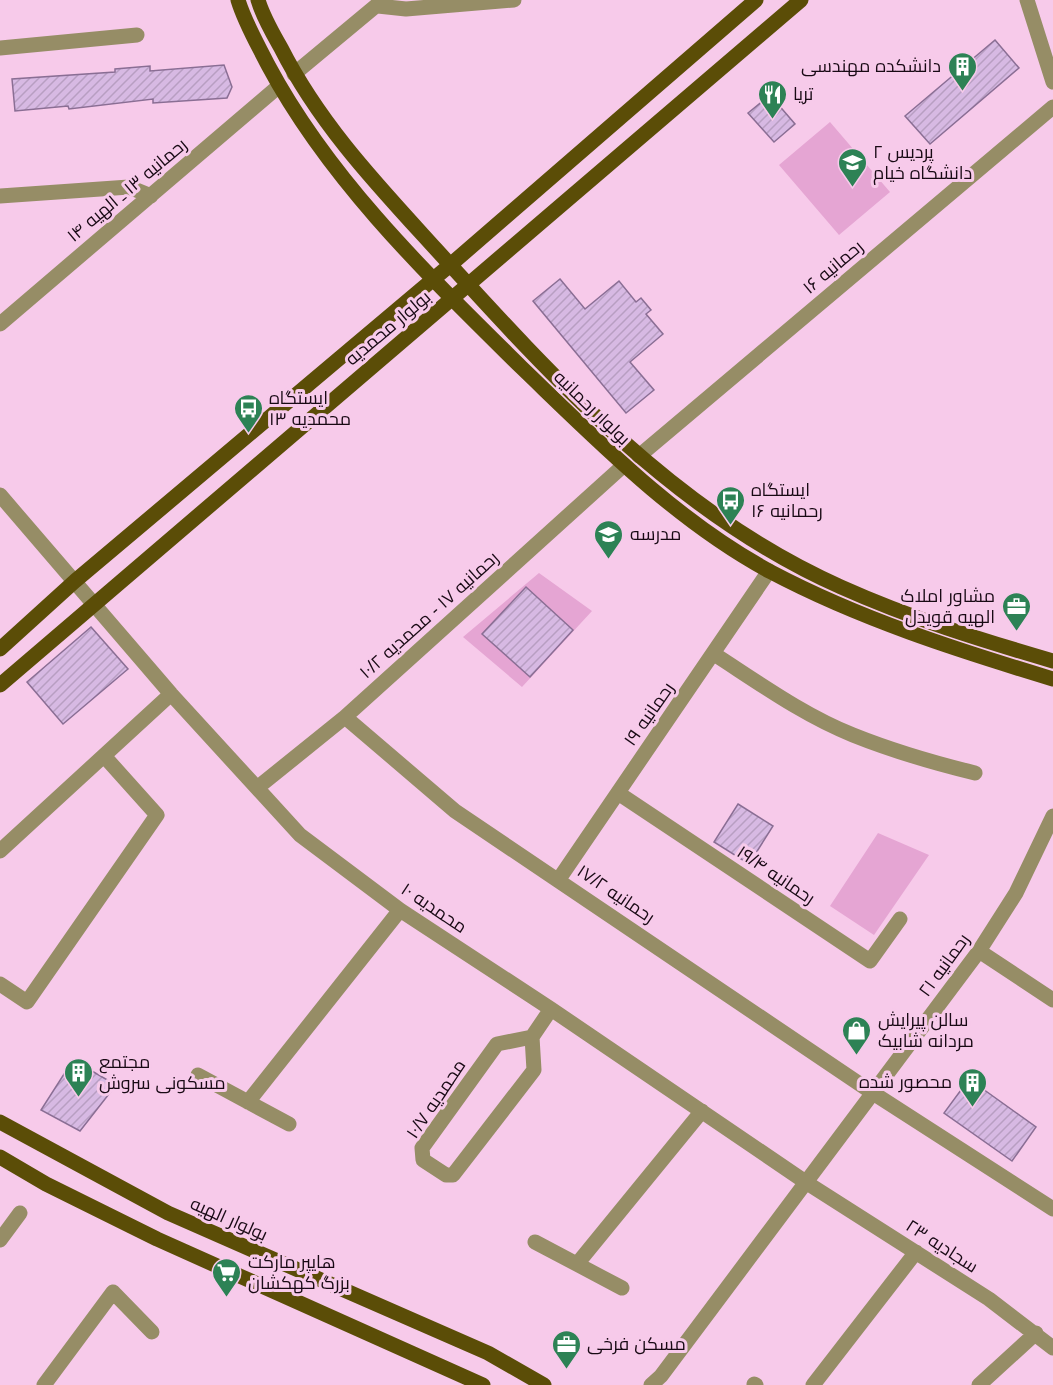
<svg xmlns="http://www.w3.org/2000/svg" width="1053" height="1385" viewBox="0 0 1053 1385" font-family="Helvetica,Cairo,sans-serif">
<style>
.park{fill:#e5a5d3}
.building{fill:url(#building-hatch);stroke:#8a6e94;stroke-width:1.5}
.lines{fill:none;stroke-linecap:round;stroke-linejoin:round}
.minor{stroke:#968d66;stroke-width:15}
.major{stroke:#5b4d07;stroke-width:15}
.labels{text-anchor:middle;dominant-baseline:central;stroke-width:6;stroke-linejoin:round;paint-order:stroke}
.poi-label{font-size:18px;fill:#180914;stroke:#f7caea;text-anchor:start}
.street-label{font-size:18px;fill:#180914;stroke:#f7caea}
</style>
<defs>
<pattern id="building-hatch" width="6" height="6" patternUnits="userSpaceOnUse" patternTransform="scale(1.5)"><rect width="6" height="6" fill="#d7b9e3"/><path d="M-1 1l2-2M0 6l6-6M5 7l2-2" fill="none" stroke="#b89ec2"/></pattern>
</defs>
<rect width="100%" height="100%" fill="#f7caea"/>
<path class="park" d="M830 122 890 192 839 235 779 165Z
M539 573 592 611 522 687 463 637Z
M878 833 929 855 874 935 830 906Z"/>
<path class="building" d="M995 40 1019 68 930 144 905 116Z
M224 65 232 87 227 98 153 103V99L69 109 68 106 15 111 12 79 115 72V69L150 66V71Z
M770 95 795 124 774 142 748 113Z
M560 279 585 309 619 281 636 302 641 298 651 310 646 314 663 334 630 362 654 390 626 413 533 301Z
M526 587 573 630 530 677 482 634Z
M91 627 128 669 63 724 27 682Z
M738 804 773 826 749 864 714 842Z
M73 1060 116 1085 80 1131 41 1110Z
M969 1079 1036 1127 1012 1161 944 1113Z"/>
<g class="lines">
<path class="minor" d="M1027 0 1053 82
M378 6 406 9 514 0
M0 48 137 35
M294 74 383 0
M0 196 129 187 151 196
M0 324 279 86
M639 456 1053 107
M0 495 171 694 300 835 400 910 551 1009 807 1183 989 1299 1053 1348
M714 654C759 683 803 715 853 735 893 751 934 763 975 773
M345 717 455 811 873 1093 1053 1209
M257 788 345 717 623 466
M618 793 870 961 900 919
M0 851 171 694
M559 879 769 571
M979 951 1053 1000
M0 984 27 1002 157 815 105 757
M532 1037 534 1070 453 1175H446L423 1160 422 1148 497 1044 532 1037 551 1009
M198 1075 289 1124
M248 1102 400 910
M0 1240 20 1213
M535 1242 622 1288
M577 1264 702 1111
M754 1384 756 1385
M44 1385 113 1292 152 1332
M651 1385 661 1376 979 951 1016 893 1053 816
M813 1385 916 1252
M979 1385 1036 1333"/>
<path class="major" d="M238 0C245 23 257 43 268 65 330 181 428 275 521 367 598 441 676 521 771 572 860 619 957 650 1053 679
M258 0C263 17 272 32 281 48 317 119 369 176 423 235 545 369 671 512 841 587 910 618 981 640 1053 661
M0 649 75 581 449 266 756 0
M0 685 801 0
M0 1122 168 1213 488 1353 544 1385
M0 1157 46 1184 157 1239 483 1385"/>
</g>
<defs>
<symbol id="building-pin" viewBox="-11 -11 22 30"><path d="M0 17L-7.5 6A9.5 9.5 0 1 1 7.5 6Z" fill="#2d8255" stroke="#f7caea"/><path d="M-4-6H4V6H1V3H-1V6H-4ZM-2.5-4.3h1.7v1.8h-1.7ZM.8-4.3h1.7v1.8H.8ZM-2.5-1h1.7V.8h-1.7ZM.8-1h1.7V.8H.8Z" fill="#fff"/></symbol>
<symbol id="restaurant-pin" viewBox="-11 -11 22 30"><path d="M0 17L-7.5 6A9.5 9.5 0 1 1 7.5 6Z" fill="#2d8255" stroke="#f7caea"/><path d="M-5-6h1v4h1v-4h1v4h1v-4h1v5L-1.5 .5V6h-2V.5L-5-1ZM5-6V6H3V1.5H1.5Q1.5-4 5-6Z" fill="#fff"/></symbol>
<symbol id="university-pin" viewBox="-11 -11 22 30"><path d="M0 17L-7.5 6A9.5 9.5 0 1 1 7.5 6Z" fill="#2d8255" stroke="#f7caea"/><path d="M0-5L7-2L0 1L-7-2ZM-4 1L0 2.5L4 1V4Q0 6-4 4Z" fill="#fff"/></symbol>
<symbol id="bus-pin" viewBox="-11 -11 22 30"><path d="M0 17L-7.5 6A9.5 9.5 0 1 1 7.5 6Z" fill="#2d8255" stroke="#f7caea"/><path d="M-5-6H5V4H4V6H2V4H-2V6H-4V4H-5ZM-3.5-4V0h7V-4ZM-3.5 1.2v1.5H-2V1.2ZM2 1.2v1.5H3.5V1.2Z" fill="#fff"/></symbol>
<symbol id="school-pin" viewBox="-11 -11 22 30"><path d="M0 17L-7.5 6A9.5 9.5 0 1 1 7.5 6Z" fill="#2d8255" stroke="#f7caea"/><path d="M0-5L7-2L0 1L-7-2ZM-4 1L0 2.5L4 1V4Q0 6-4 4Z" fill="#fff"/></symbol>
<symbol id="office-pin" viewBox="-11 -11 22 30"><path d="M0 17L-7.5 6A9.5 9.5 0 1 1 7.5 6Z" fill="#2d8255" stroke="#f7caea"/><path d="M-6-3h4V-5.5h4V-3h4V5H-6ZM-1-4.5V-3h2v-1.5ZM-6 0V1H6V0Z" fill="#fff"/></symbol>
<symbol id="shop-pin" viewBox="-11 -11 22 30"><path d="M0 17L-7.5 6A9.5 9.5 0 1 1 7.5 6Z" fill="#2d8255" stroke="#f7caea"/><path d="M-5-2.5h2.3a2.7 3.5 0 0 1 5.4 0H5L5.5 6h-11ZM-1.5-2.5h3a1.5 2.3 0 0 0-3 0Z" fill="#fff"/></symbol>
<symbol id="supermarket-pin" viewBox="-11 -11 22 30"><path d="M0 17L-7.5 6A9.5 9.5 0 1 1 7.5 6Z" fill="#2d8255" stroke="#f7caea"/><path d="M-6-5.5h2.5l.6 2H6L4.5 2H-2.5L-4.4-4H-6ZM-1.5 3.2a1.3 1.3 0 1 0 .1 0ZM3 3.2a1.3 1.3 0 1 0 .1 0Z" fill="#fff"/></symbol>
</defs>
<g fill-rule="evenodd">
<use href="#building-pin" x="946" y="50" width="33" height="45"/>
<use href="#restaurant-pin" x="756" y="78" width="33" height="45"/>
<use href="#university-pin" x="836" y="146" width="33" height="45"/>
<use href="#bus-pin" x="232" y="392" width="33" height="45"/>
<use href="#bus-pin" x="714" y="484" width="33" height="45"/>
<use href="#school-pin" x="592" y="518" width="33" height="45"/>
<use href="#office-pin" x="1000" y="590" width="33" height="45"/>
<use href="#shop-pin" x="840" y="1014" width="33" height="45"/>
<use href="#building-pin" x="62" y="1056" width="33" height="45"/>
<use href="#building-pin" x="956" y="1066" width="33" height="45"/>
<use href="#supermarket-pin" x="210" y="1256" width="33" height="45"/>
<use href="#office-pin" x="550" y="1328" width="33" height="45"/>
</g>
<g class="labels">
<g class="poi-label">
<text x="941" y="66" text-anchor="end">دانشکده مهندسی</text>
<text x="793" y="94">تریا</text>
<text x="873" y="152">پردیس ۲<tspan x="873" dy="21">دانشگاه خیام</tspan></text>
<text x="269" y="398">ایستگاه<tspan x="269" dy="21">محمدیه ۱۳</tspan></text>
<text x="751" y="490">ایستگاه<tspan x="751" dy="21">رحمانیه ۱۶</tspan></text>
<text x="630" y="534">مدرسه</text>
<text x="995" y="596" text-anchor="end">مشاور املاک<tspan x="995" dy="21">الهیه قویدل</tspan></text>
<text x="878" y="1020">سالن پیرایش<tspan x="878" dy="21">مردانه شابیک</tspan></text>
<text x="99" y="1062">مجتمع<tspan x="99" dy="21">مسکونی سروش</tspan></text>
<text x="952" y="1082" text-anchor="end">محصور شده</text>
<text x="248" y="1262">هایپر مارکت<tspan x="248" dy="21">بزرگ کهکشان</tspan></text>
<text x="587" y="1344">مسکن فرخی</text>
</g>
<g class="street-label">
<text transform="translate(127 190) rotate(-40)">رحمانیه ۱۳ ـ الهیه ۱۴</text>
<text transform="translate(833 267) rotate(-40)">رحمانیه ۱۶</text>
<text transform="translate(388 328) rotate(-40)">بولوار محمدیه</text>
<text transform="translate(592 408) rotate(44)">بولوار رحمانیه</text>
<text transform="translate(429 615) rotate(-42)">رحمانیه ۱۷ - محمدیه ۱۰/۲</text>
<text transform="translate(649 714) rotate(-55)">رحمانیه ۱۹</text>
<text transform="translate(776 875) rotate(34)">رحمانیه ۱۹/۴</text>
<text transform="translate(616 894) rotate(34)">رحمانیه ۱۷/۲</text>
<text transform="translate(434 908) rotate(34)">محمدیه ۱۰</text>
<text transform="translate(944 965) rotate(-54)">رحمانیه ۲۱</text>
<text transform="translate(436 1099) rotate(-56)">محمدیه ۱۰/۷</text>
<text transform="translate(229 1219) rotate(24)">بولوار الهیه</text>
<text transform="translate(942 1246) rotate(33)">سجادیه ۲۳</text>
</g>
</g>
</svg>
